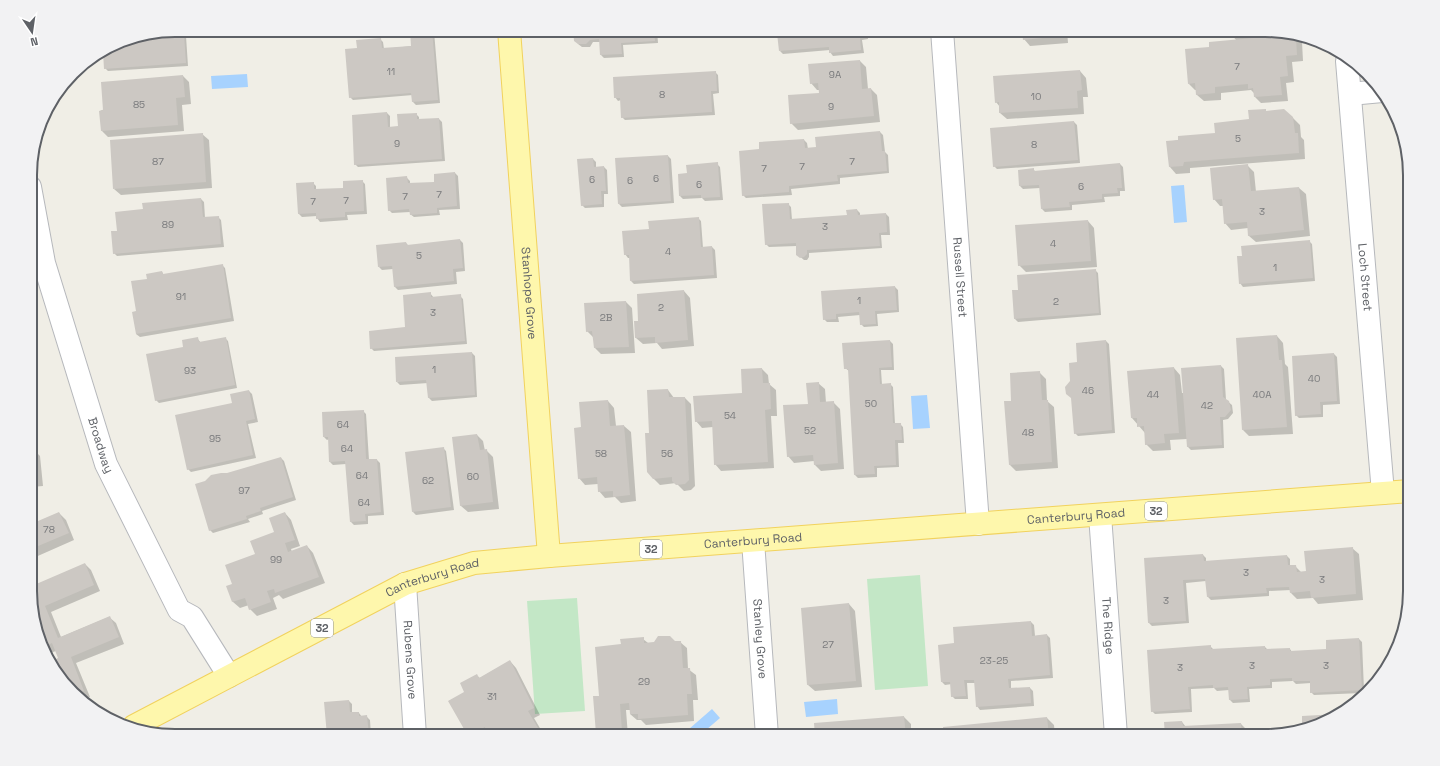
<svg xmlns="http://www.w3.org/2000/svg" width="1440" height="766" viewBox="0 0 1440 766" font-family="'Space Grotesk',sans-serif">
<style>
.green{fill:#c3e7c6}
.water{fill:#a7d2fe}
.shadow{fill:#0003}
.building{fill:#ccc8c3}
.lines{fill:none;stroke-linecap:round;stroke-linejoin:round}
.minor-casing{stroke:#b6b8bc;stroke-width:24}
.major-casing{stroke:#f1d25e;stroke-width:24}
.minor{stroke:#fff;stroke-width:22}
.major{stroke:#fef7ac;stroke-width:22}
.labels{text-anchor:middle;dominant-baseline:central;stroke-width:3;stroke-linejoin:round;paint-order:stroke}
.number-label{font-size:10px;fill:#7a7b7d}
.shield{fill:#fff;stroke:#8e9094;stroke-width:1}
.shield-label{font-size:11px;font-weight:bold;fill:#5e6166}
.street-label{font-size:12px;fill:#5e6166;stroke:#fff}
.rim{fill:none;stroke:#5e6166;stroke-width:2}
</style>
<rect width="100%" height="100%" fill="#f0eee6"/>
<path class="green" d="M920 575 928 686 875 690 867 579Z
M577 598 585 711 535 714 527 601Z"/>
<path class="water" d="M247 74 248 87 212 89 211 76Z
M1184 185 1187 222 1174 223 1171 186Z
M927 395 930 428 913 429 911 396Z
M837 699 838 714 806 717 804 702Z
M712 709 720 718 699 736H695L689 729Z"/>
<path class="shadow" d="M175 30H191V36H186L188 66 108 71 105 68 104 51 120 41Z
M331 30H352V32L334 34Z
M411 30 434 31 440 103 416 105 413 102V95L353 100 350 97 358 49 380 39 383 42 384 49 412 46Z
M574 30H657L658 43 623 45 624 57 604 58 601 55 600 42H593L590 47H582L578 44Z
M809 30H867L868 39 862 40 864 53 833 56 830 52V50L783 54 780 51Z
M1021 30H1067L1068 43 1030 46 1024 39 1023 32Z
M1229 30H1265L1297 38 1302 42 1303 61 1292 62 1294 82 1286 83 1288 101 1261 103 1255 97 1254 93 1251 90 1221 93V100L1204 101 1197 95V90H1195L1189 84 1210 48 1237 41 1229 32Z
M860 61 866 67 868 89H871L877 95 880 122 798 130 791 123 820 94 819 90H817L811 83Z
M1080 71 1086 78 1088 97H1083L1084 114 1007 119 1000 113V107L996 102Z
M715 72 718 75 719 93 713 94 715 115 625 120 622 117 621 100 618 101 615 97Z
M183 76 189 82 191 104 182 105 184 131 108 137 102 131 100 111Z
M1265 110 1267 112 1293 118 1300 125 1301 137 1304 140 1305 159 1190 168V173L1176 174 1170 167 1167 142 1216 134 1250 120Z
M387 113 390 116V128L399 127 416 114 419 117V120L439 119 442 122 445 161 358 167 355 164Z
M1074 122 1077 125 1080 163 997 169 994 166Z
M880 132 883 135 885 152 888 155 889 173 840 178V184L791 189 792 195 746 198 743 195 760 150 804 140 807 143 808 149 817 148Z
M202 134 209 140 212 188 121 195 114 189Z
M668 156 671 159 674 203 622 207 619 204Z
M593 159 596 162V168L604 167 607 170 608 194H604V207L585 208 582 205Z
M717 164 720 167 723 200 705 201 702 198 683 199 680 196Z
M1120 164 1123 167 1125 191H1120V196L1104 197 1105 202 1072 205V210L1045 212 1042 209 1040 188 1023 189 1020 186 1019 171 1033 169 1036 172Z
M1248 166 1254 172 1256 192 1299 188 1306 194 1310 236 1256 242 1249 236 1248 228 1231 230 1225 223 1223 206H1220L1214 199Z
M455 173 458 176 460 209 439 210 440 215 414 217 410 214V212L392 213 389 210 407 178 410 181V184L435 183Z
M362 181 365 184 367 214 347 215 348 220 320 222 317 218V216L302 217 299 214 297 184 313 183 316 186V190L344 189Z
M201 199 204 202 205 218 218 217 221 220 224 247 117 256 114 253 118 231 144 210Z
M788 204 791 207 792 220 848 216 857 210 860 213V216L886 214 889 217 890 235H881L882 248 809 253V257L807 260H804L797 254V246L769 247 766 244Z
M698 218 701 221 703 248 712 247 715 250 717 278 634 284 631 281 630 258H628L625 254 650 230Z
M1088 221 1094 228 1097 267 1026 272 1019 265Z
M460 240 463 243 465 271 456 272 457 284 398 290 395 287 393 269 382 270 379 267 406 243 409 246Z
M1309 241 1312 244 1315 281 1243 287 1240 283Z
M222 265 225 268 234 321 140 337 136 334 137 312 148 279 162 272 164 275Z
M1095 270 1098 273 1101 315 1018 322 1015 319 1019 291Z
M895 287 898 290 899 312 877 314 878 326 864 327 861 324 860 315 838 317 839 322H827L824 319 822 292Z
M684 291 690 298 694 346 662 349 657 343 643 344 636 338 639 322Z
M430 293 434 298 460 296 463 299 467 344 374 351 371 348 407 328Z
M626 302 632 308 635 353 601 354 595 348 594 338 587 331Z
M1277 336 1283 343 1285 364 1288 367 1293 434 1249 436 1243 430Z
M197 338 201 343 225 338 228 341 237 388 159 403 156 400 184 348Z
M890 341 893 344 894 370H881L882 385 890 384 893 387 895 424H900L903 427 904 443H898L899 467 877 468V477L858 478 855 475 849 371 845 368Z
M1106 341 1109 344 1115 433 1078 436 1075 433 1071 382 1078 363Z
M472 353 475 356 477 397 432 401 429 398 428 383 400 385 397 382Z
M1334 354 1337 357 1340 404 1323 405V417L1299 418 1296 415Z
M1221 366 1224 369 1226 400 1232 405 1233 413 1228 419 1223 420 1224 448 1191 450 1188 447 1187 439 1170 440 1171 450 1153 451 1146 444 1145 433 1132 418 1174 368 1180 375 1182 393H1184Z
M762 369 768 375 769 384 776 390 777 416H771L774 468 721 471 715 464 713 427 702 428 696 421 743 394Z
M1039 372 1046 379 1047 401 1054 407 1058 468 1016 471 1010 465 1012 402Z
M818 383 825 389 826 403 833 402 840 409 844 469 821 471 815 465 814 461 794 463 788 456Z
M668 390 674 398H685L691 404 695 486 691 490 684 491 676 483 660 485 653 478 650 434Z
M249 391 252 394 258 422 248 424 256 458 191 472 188 469 233 403Z
M608 401 614 408 616 426H624L631 432 636 501 621 503 615 497 605 498 599 491 598 484 585 485 579 478 582 428Z
M363 411 366 414 369 460H377L380 463 384 515 368 516V524L354 525 351 522 346 464 333 465 330 462 329 439 327 440 324 437Z
M477 435 483 441 485 451 486 450 493 457 499 509 468 512 461 506 453 438Z
M31 436 35 440 36 452 40 456 43 486 31 487Z
M443 448 446 451 454 510 416 515 413 512Z
M281 458 284 461 296 500 262 511 263 514 248 519 250 522 213 533 210 530 227 474Z
M59 513 66 520 74 540 31 559V525Z
M285 513 291 520 300 546 291 549 292 552 307 546 313 553 325 583 283 599 279 595 273 598 277 609 257 616 250 609 249 605 240 608 233 602 228 587 234 584 256 554 276 533Z
M1352 548 1359 554 1363 600 1318 604 1313 598 1297 599 1291 593V590L1269 591V596L1211 600 1208 597 1206 581 1186 583 1189 623 1152 626 1149 623 1145 559 1203 555 1206 558V562L1287 556 1290 559V566H1295L1302 573 1307 572Z
M85 564 91 570 100 591 51 612 61 637 109 617 116 623 124 644 76 663 90 697 85 699 60 679 53 662 60 659 56 651 50 653 49 652 31 610 35 606 31 600V569L38 584Z
M849 604 855 611 862 687 815 691 808 685Z
M1031 622 1034 625 1035 636 1047 635 1050 638 1053 678 1011 681V689L1030 688 1033 691 1034 706 980 710 977 706 975 683H967L968 699H955L952 696V684L945 685 942 682 955 644Z
M643 639 648 643 680 642 687 648 688 669 696 675 698 700H693L694 721 646 725 641 720H637L630 714V710H626L628 736H600L597 733 600 697 622 645Z
M1359 639 1362 642 1364 690 1362 693 1314 695 1311 692V683L1296 684 1293 681 1272 682V688L1249 689 1250 702 1233 703 1230 700 1229 690 1217 691 1214 688 1191 689 1192 712 1155 714 1152 711 1210 646 1214 650 1265 647 1268 650 1290 649 1292 652 1328 650Z
M510 661 516 668 540 715 534 718 544 735 469 736 449 701 466 692 476 675 480 678Z
M349 701 352 704V713H359L362 717H367L370 720 371 736H328Z
M904 717 911 724V736H816Z
M1047 718 1054 725 1055 736H945Z
M1182 722 1186 727 1241 724 1247 730 1248 736H1166Z"/>
<path class="building" d="M175 30H188V33L184 34 186 63 104 69 103 52 120 41Z
M410 30H432L438 100 412 102 411 93 349 98 345 49 357 48 356 40 381 38 382 48 411 46Z
M573 30H654L655 41 621 43 622 54 600 55 599 39 590 40 586 44H578L574 41Z
M808 30H865V36L860 37 861 50 829 53V47L779 51 777 33Z
M1020 30H1061L1062 36 1023 40 1022 32Z
M1228 30H1249V31L1228 33Z
M1287 35 1296 37 1297 55 1286 56 1288 76 1280 77 1282 95 1254 97 1253 88 1248 89V84L1215 87V93L1196 95 1195 83 1188 84 1185 49 1209 47V42Z
M860 60 862 89 871 88 874 116 790 124 788 95 819 93 818 83 810 84 808 64Z
M1080 70 1082 90 1077 91 1078 108 999 113V102L995 103 993 76Z
M716 71 717 91H711L712 112 621 118 620 98H614L613 77Z
M183 75 185 97 176 98 178 125 101 131 99 111 103 110 101 82Z
M1266 109V111L1284 109 1293 117 1295 133H1298L1299 153 1184 162 1183 166 1169 167 1166 141 1178 140V136L1215 133 1214 123 1249 119 1248 110Z
M387 112 388 127 398 126 397 114 417 113V119L439 118 442 159 354 165 352 115Z
M1074 121 1078 160 993 167 990 128Z
M880 131 882 151H885L887 171 837 175 838 181 789 186V192L742 196 739 151 759 149V142L804 139 805 148 816 147 815 137Z
M203 133 206 182 113 189 110 140Z
M668 155 671 201 618 204 615 158Z
M593 158 594 167 604 166 606 191H601L602 204 581 206 577 159Z
M718 162 720 197 701 198V195L679 196 678 174 687 173 686 165Z
M1120 163 1122 188H1117L1118 193 1102 194V199L1069 202 1070 207 1041 209 1039 185 1019 186 1018 170 1034 168V171Z
M1248 164 1251 191 1299 187 1304 230 1248 236 1247 222 1224 224 1222 199 1213 200 1210 168Z
M455 172 457 206 437 208V213L423 214 410 215 409 209 388 211 386 178 407 176 408 183 434 182V174Z
M363 180 364 211 345 212V217L316 219V213L298 214 296 183 314 182V189L343 188V181Z
M201 198 203 217 219 216 221 244 113 254 111 231H117L115 212 143 209 142 203Z
M789 203 790 219 847 215 846 210 857 209 858 215 886 213 887 232 879 233 880 246 807 250V254L804 257 800 258 796 255V243L765 245 762 204Z
M699 217 701 247 712 246 714 275 630 281 629 255H624L622 231 649 229 648 221Z
M1088 220 1091 261 1018 266 1015 225Z
M460 239 463 268 453 269 454 281 394 287 392 266 378 267 376 245 406 242 407 245Z
M1310 240 1313 278 1239 284 1237 256H1242L1241 246Z
M223 264 231 318 136 334 132 312 136 311 131 281 147 279 146 274 162 271 163 274Z
M1096 269 1099 313 1014 319 1012 290H1018L1017 275Z
M895 286 897 310 875 311 876 324 860 325 859 312 836 314V319L823 320 821 291Z
M684 290 688 340 655 343V337L635 338 634 321H638L637 294Z
M431 292V297L461 294 465 341 370 349 369 331 405 327 403 295Z
M626 301 629 347 594 348 592 331 586 332 584 303Z
M1277 335 1279 360H1282L1287 427 1242 430 1236 338Z
M198 337 199 342 226 337 235 385 155 401 146 354 183 347 182 340Z
M890 340 892 367 879 368 880 384 891 383 893 423H901L902 440H895L896 465 874 466 875 474 854 475 848 369H844L842 343Z
M1106 340 1112 430 1074 434 1071 398 1066 394 1065 387 1070 381 1069 363 1077 362 1076 343Z
M472 352 475 395 428 398 426 380 396 382 395 357Z
M1334 353 1337 401 1320 402 1321 414 1295 416 1292 356Z
M1221 365 1223 397 1229 401 1231 410 1225 417H1220L1222 445 1187 447 1181 368Z
M1174 367 1179 433 1164 434 1165 443 1145 445 1144 426 1137 427V418H1131L1127 371Z
M762 368 763 383H770L771 409 765 410 768 462 714 465 712 421 695 422 693 396 742 393 741 369Z
M1040 371 1042 400H1048L1052 462 1009 465 1004 401H1011L1010 373Z
M819 382 820 402 834 401 838 463 814 465 813 455 787 457 783 405 808 404 806 383Z
M668 389 669 397H685L689 480 685 484 676 485 672 481V477L653 479 647 472 645 433H649L647 390Z
M249 390 255 419 246 421 253 455 187 470 175 415 232 403 230 394Z
M608 400 610 426 624 425 630 495 613 497V491L598 492 597 477 578 479 574 428 581 427 579 402Z
M364 410 366 459H377L381 512 365 514 366 521 350 522 345 461 329 462 328 437H323L322 412Z
M477 434 480 450 487 449 493 502 460 506 452 437Z
M444 447 451 507 412 512 405 452Z
M31 449H34L37 480 31 481Z
M281 457 293 497 260 508 261 511 246 516 247 519 209 531 195 484 205 481 211 475 221 473H227Z
M59 512 69 533 31 549V524Z
M285 512 295 540 285 543 288 552 307 545 319 577 275 593 274 589 267 591 271 602 249 610 245 598 232 602 226 586 232 584 225 565 255 554 250 541 274 532 269 518Z
M1353 547 1356 594 1311 598 1310 591 1290 593 1289 587 1266 588 1267 593 1207 597 1205 579 1183 580 1186 621 1148 623 1144 558 1203 554 1204 561 1287 555 1288 565H1296L1297 572 1306 571 1304 551Z
M85 563 94 585 45 606 58 638 110 616 119 637 71 657 84 691 77 693 60 679 52 661 58 658 52 643 46 646 31 610V606L33 605 31 600V576L34 585Z
M849 603 856 681 807 685 801 608Z
M1031 621 1032 636 1047 634 1050 675 1008 679 1009 688 1030 687 1031 703 976 707 974 680H964L966 696 951 697 950 682H941L938 645 954 643 953 627Z
M658 636H670L675 641H681L683 668H690L692 694H687L688 715 638 719V714H630L629 703 620 704 622 731 596 734 593 696H599L595 647 621 644 620 639 644 637V643L654 642Z
M1359 638 1362 690 1310 693V681H1292V678L1270 679V685L1247 687 1248 699 1229 700 1228 687 1213 688V685L1188 687 1190 709 1151 712 1147 650 1211 645V649L1265 646V649L1290 648V651L1326 649V640Z
M510 660 534 708 528 711 538 728 526 736H486L485 727 468 736 448 701 464 692 460 683 477 674 479 678Z
M349 700 350 712H359V716L367 715 369 736H327L324 702Z
M1338 714 1302 726V716Z
M904 716 906 736H815L814 723Z
M1047 717 1049 736H944L943 727Z
M1182 721 1183 726 1241 723 1242 736H1165L1164 722Z"/>
<g class="lines">
<defs>
<g id="minor">
<path id="s1" d="M942 30 978 524"/>
<path id="s2" d="M1347 61 1383 493"/>
<path d="M1350 94 1382 91"/>
<path id="s3" d="M30 187 44 263 106 464 179 610 192 617 229 676"/>
<path id="s4" d="M1100 515 1116 736"/>
<path id="s5" d="M753 541 767 736"/>
<path id="s6" d="M405 584 415 736"/>
</g>
<g id="major">
<path id="s7" d="M509 30 549 556"/>
<path id="s8" d="M134 726 405 584 474 563 549 556 1410 491"/>
</g>
</defs>
<use href="#minor" class="minor-casing"/>
<use href="#major" class="major-casing"/>
<use href="#minor" class="minor"/>
<use href="#major" class="major"/>
</g>
<g class="labels">
<g class="number-label">
<text x="1237" y="66">7</text>
<text x="391" y="71">11</text>
<text x="835" y="74">9A</text>
<text x="662" y="94">8</text>
<text x="1036" y="96">10</text>
<text x="139" y="104">85</text>
<text x="831" y="106">9</text>
<text x="1238" y="138">5</text>
<text x="397" y="143">9</text>
<text x="1034" y="144">8</text>
<text x="158" y="161">87</text>
<text x="852" y="161">7</text>
<text x="802" y="166">7</text>
<text x="764" y="168">7</text>
<text x="656" y="178">6</text>
<text x="592" y="179">6</text>
<text x="630" y="180">6</text>
<text x="699" y="184">6</text>
<text x="1081" y="186">6</text>
<text x="439" y="194">7</text>
<text x="405" y="196">7</text>
<text x="346" y="200">7</text>
<text x="313" y="201">7</text>
<text x="1262" y="211">3</text>
<text x="168" y="224">89</text>
<text x="825" y="226">3</text>
<text x="1053" y="243">4</text>
<text x="668" y="251">4</text>
<text x="419" y="255">5</text>
<text x="1275" y="267">1</text>
<text x="181" y="296">91</text>
<text x="859" y="300">1</text>
<text x="1056" y="301">2</text>
<text x="661" y="307">2</text>
<text x="433" y="312">3</text>
<text x="606" y="317">2B</text>
<text x="434" y="369">1</text>
<text x="190" y="370">93</text>
<text x="1314" y="378">40</text>
<text x="1088" y="390">46</text>
<text x="1153" y="394">44</text>
<text x="1262" y="394">40A</text>
<text x="871" y="403">50</text>
<text x="1207" y="405">42</text>
<text x="730" y="415">54</text>
<text x="343" y="424">64</text>
<text x="810" y="430">52</text>
<text x="1028" y="432">48</text>
<text x="215" y="438">95</text>
<text x="347" y="448">64</text>
<text x="601" y="453">58</text>
<text x="667" y="453">56</text>
<text x="362" y="475">64</text>
<text x="473" y="476">60</text>
<text x="428" y="480">62</text>
<text x="244" y="490">97</text>
<text x="364" y="502">64</text>
<text x="49" y="529">78</text>
<text x="276" y="559">99</text>
<text x="1246" y="572">3</text>
<text x="1322" y="579">3</text>
<text x="1166" y="600">3</text>
<text x="828" y="644">27</text>
<text x="994" y="660">23-25</text>
<text x="1252" y="665">3</text>
<text x="1326" y="665">3</text>
<text x="1180" y="667">3</text>
<text x="644" y="681">29</text>
<text x="492" y="696">31</text>
</g>
<g class="shield">
<rect x="1145" y="502" width="22" height="18" rx="3"/>
<rect x="640" y="540" width="22" height="18" rx="3"/>
<rect x="311" y="619" width="22" height="18" rx="3"/>
</g>
<g class="shield-label">
<text x="1156" y="511">32</text>
<text x="651" y="549">32</text>
<text x="322" y="628">32</text>
</g>
<g class="street-label">
<text stroke="none"><textPath href="#s1" startOffset="248">Russell Street</textPath></text>
<text stroke="none"><textPath href="#s2" startOffset="217">Loch Street</textPath></text>
<text stroke="none"><textPath href="#s7" startOffset="264">Stanhope Grove</textPath></text>
<text stroke="none"><textPath href="#s3" startOffset="268">Broadway</textPath></text>
<text stroke="none"><textPath href="#s8" startOffset="982">Canterbury Road</textPath></text>
<text stroke="none"><textPath href="#s8" startOffset="658">Canterbury Road</textPath></text>
<text stroke="none"><textPath href="#s8" startOffset="334">Canterbury Road</textPath></text>
<text stroke="none"><textPath href="#s4" startOffset="111">The Ridge</textPath></text>
<text stroke="none"><textPath href="#s5" startOffset="98">Stanley Grove</textPath></text>
<text stroke="none"><textPath href="#s6" startOffset="76">Rubens Grove</textPath></text>
</g>
</g>
<path d="M0 0H1440V766H0ZM175 37H1265A138 138 0 0 1 1403 175V591A138 138 0 0 1 1265 729H175A138 138 0 0 1 37 591V175A138 138 0 0 1 175 37Z" fill="#f2f2f3" fill-rule="evenodd"/>
<path class="rim" d="M175 37H1265A138 138 0 0 1 1403 175V591A138 138 0 0 1 1265 729H175A138 138 0 0 1 37 591V175A138 138 0 0 1 175 37Z"/>
<g transform="translate(32 32) rotate(167)" stroke="#ffffff" stroke-width="3" paint-order="stroke">
<path d="M0-3L7 15L0 10L-7 15Z" fill="#5e6166"/>
<text y="-6" font-size="11" font-weight="bold" text-anchor="middle" fill="#5e6166">N</text>
</g>
</svg>
